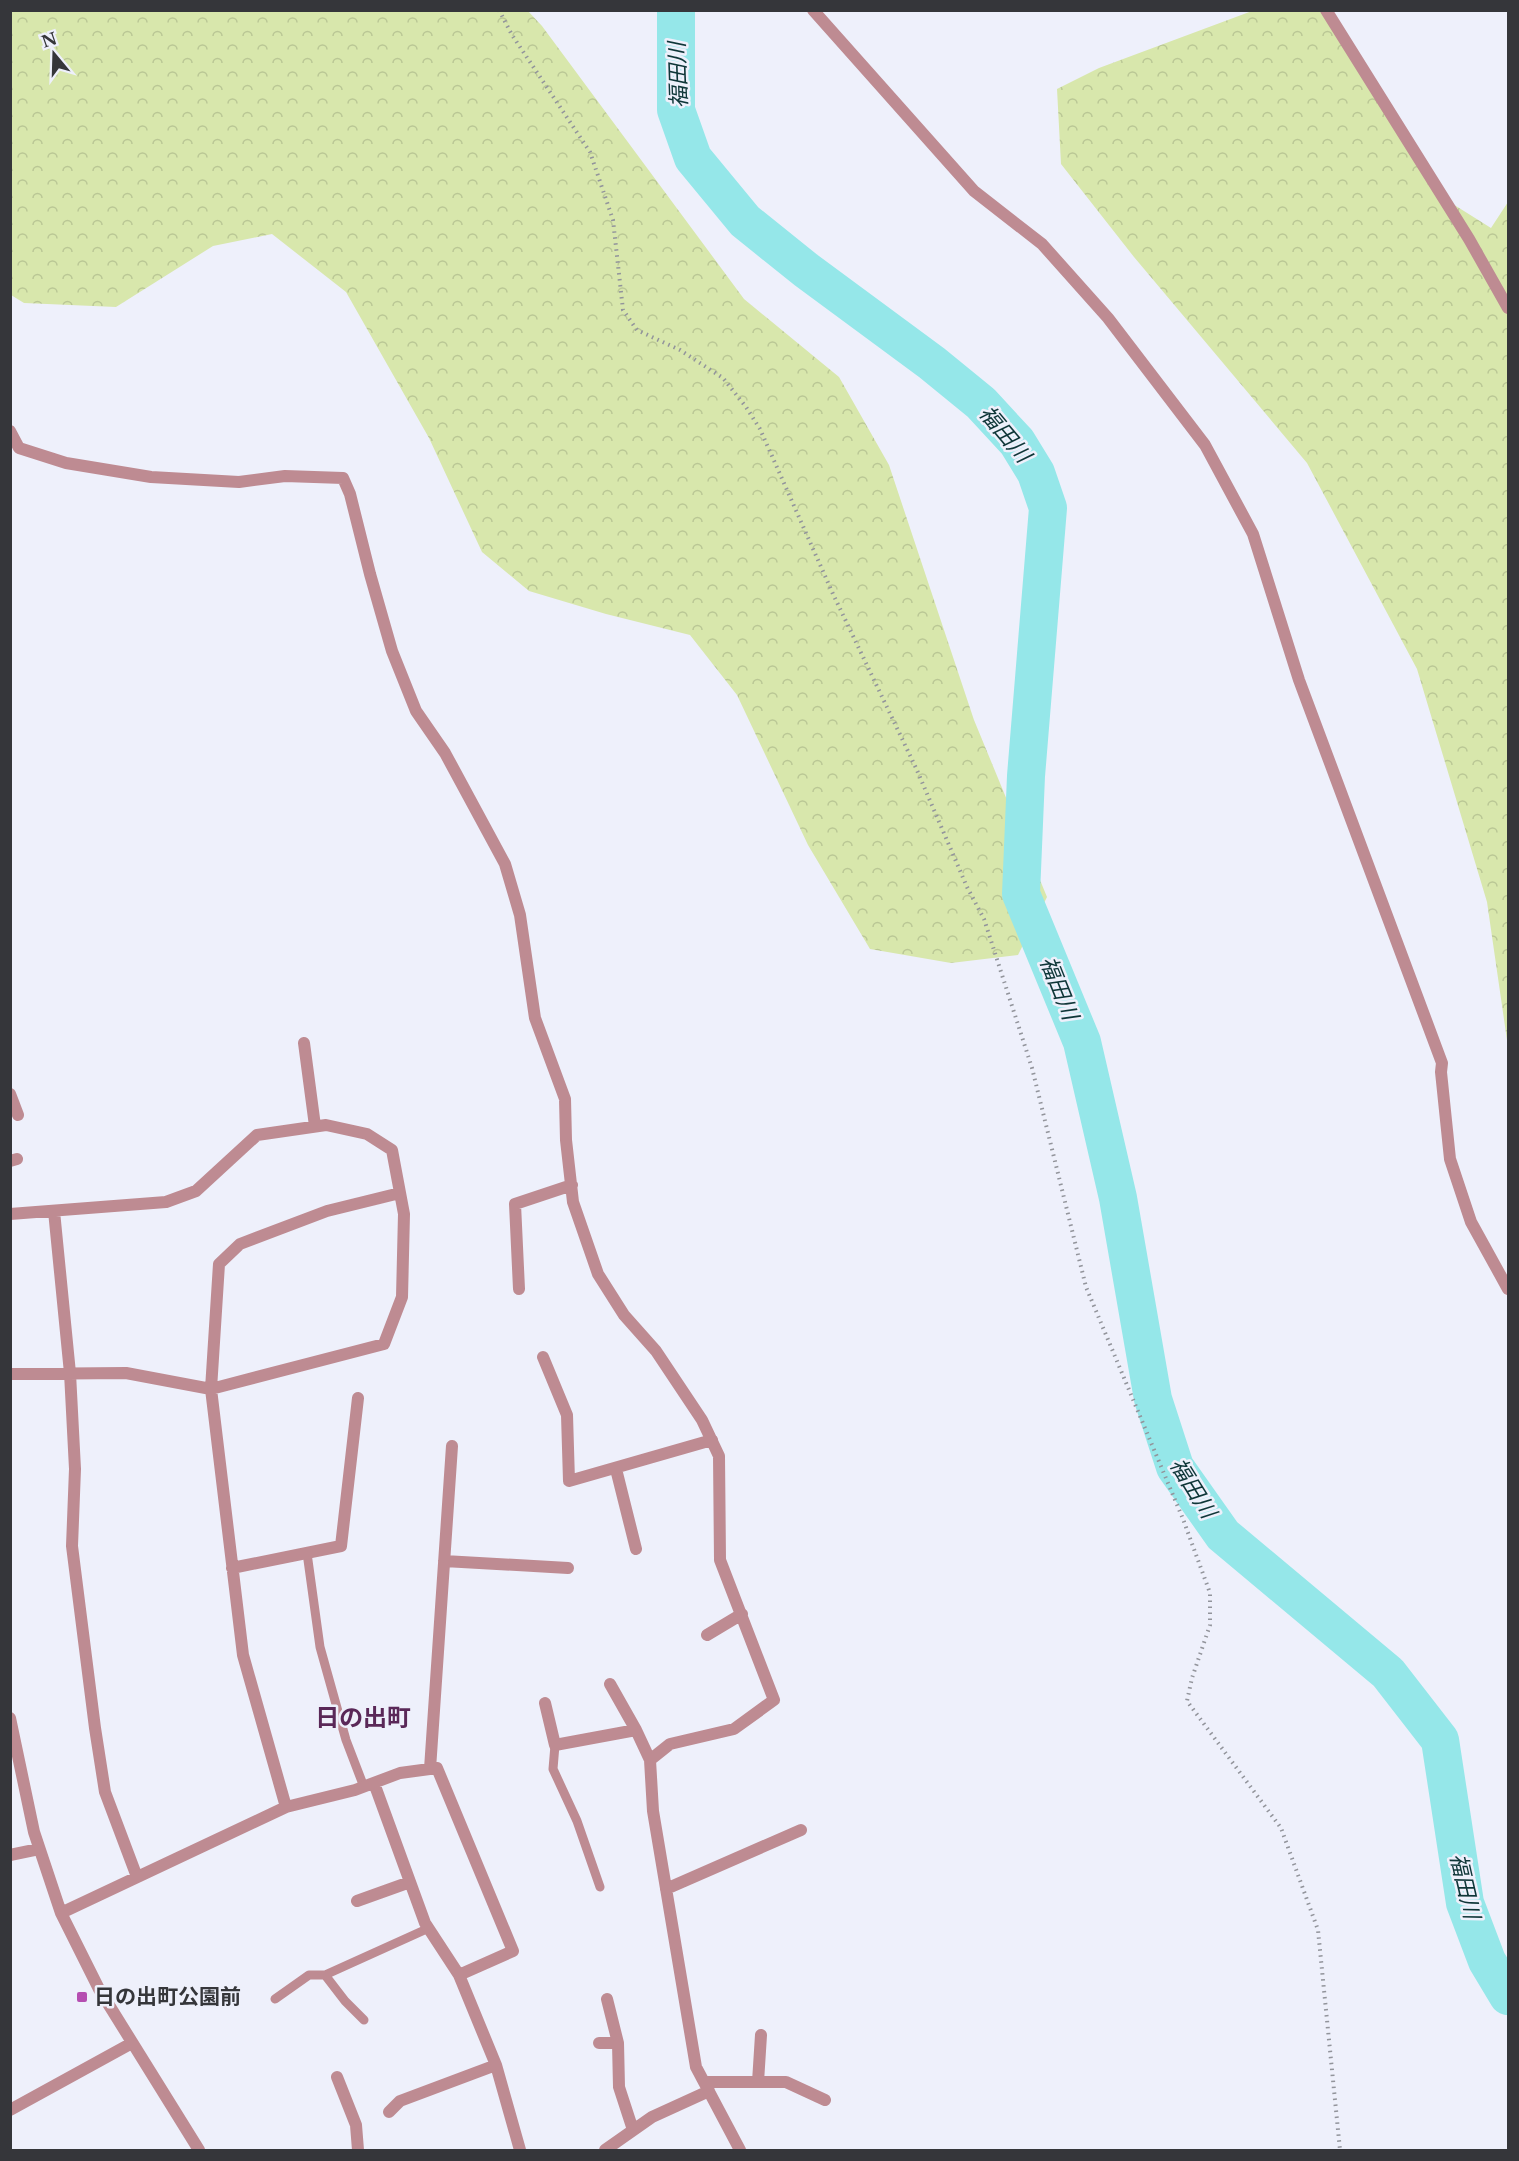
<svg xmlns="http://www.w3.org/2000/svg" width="1519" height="2161" viewBox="0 0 1519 2161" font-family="'Libre Baskerville','Noto Sans JP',serif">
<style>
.forest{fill:url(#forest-crowns)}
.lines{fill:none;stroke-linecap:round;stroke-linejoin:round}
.river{stroke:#95e7e9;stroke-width:38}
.path{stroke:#92949b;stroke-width:4;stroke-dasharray:1.5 4.5;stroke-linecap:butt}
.service{stroke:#be8b92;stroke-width:9}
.minor{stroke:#be8b92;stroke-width:12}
.poi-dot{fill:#b54eb1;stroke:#eef0fb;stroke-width:2}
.labels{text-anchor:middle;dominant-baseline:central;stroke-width:5;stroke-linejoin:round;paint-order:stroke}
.poi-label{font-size:21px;font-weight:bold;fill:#35363a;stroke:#eef0fb;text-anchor:start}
.water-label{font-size:22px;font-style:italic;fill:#0e3638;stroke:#eef0fb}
.quarter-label{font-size:24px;font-weight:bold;fill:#5a2858;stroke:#eef0fb}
</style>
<defs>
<pattern id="forest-crowns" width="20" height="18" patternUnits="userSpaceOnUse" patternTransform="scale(1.5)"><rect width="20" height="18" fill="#d8e7ac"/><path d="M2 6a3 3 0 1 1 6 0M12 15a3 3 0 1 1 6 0" fill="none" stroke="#bac795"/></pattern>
</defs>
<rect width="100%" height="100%" fill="#eef0fb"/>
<path class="forest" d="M10 11H528L542 26 744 299 839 377 889 465 974 720 1047 897 1018 955 951 963 870 949 808 845 737 695 690 635 606 614 529 591 482 552 429 438 346 292 272 234 213 246 116 307 24 303 11 295Z
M1252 11H1323L1448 201 1491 228 1508 202V1047L1487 902 1417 669 1307 463 1134 257 1061 164 1057 89 1099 68Z"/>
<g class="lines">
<path class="river" d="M676 10V110L693 158 745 221 806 270 932 363 981 403 1017 442 1036 473 1048 508 1026 776 1021 894 1082 1042 1118 1198 1153 1399 1175 1467 1223 1535 1388 1673 1440 1740 1465 1903 1487 1961 1508 1996"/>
<path class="path" d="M499 10 512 35 590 152 613 220 623 310 637 330 680 350 723 378 746 407 760 429 833 594 916 768 967 887 984 919 1032 1068 1086 1287 1183 1519 1210 1593V1625L1192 1678 1187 1701 1281 1828 1318 1930 1340 2150"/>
<path class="service" d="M307 1553 320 1647 346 1740 364 1787
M555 1745 553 1769 577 1821 600 1887
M325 1975 345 2001 364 2020
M275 1999 309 1975H325L429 1928"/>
<path class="minor" d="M813 10 974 191 1042 244 1108 318 1205 445 1253 534 1299 680 1442 1063 1441 1072 1450 1159 1471 1222 1508 1289
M1326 10 1469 239 1508 308
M10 431 19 448 66 463 151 477 239 482 285 476 343 478 350 494 370 574 392 651 416 711 445 753 505 864 520 915 535 1018 565 1099 566 1140 573 1202 598 1274 624 1315 656 1351 702 1420 719 1456 720 1560 774 1700 734 1729 670 1744 650 1760 653 1811 696 2067 740 2150
M304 1043 315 1126
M10 1094 18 1115
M10 1161 17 1159
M54 1211 70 1373 75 1469 72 1546 95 1728 105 1792 137 1877
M10 1214 166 1202 196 1191 257 1135 326 1125 367 1134 392 1150 404 1214 402 1297 384 1344 211 1389 219 1264 240 1244 327 1211 400 1193
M519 1289 515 1204 572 1185
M543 1357 567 1415 569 1481 712 1440
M10 1374 126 1373 211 1389 243 1655 286 1807
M616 1469 636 1549
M444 1561 568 1568
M232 1568 341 1546 358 1398
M707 1635 742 1614
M610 1684 636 1730
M545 1703 555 1745 636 1730 650 1760
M10 1718 34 1832 61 1913 99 1989 199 2150
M430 1769 452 1446
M374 1783 425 1923 459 1975 496 2065 520 2150
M10 1855 39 1849
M666 1889 801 1830
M357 1901 410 1882
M61 1913 286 1807 355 1790 400 1773 437 1768 513 1951 459 1975
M607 1999 618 2043 619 2087 633 2130
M599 2043H618
M337 2077 356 2125 358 2150
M704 2082H786L825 2100
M758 2082 761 2035
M10 2110 132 2043
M389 2112 400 2101 496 2065
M605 2150 652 2117 709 2091"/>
</g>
<rect class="poi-dot" x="76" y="1991" width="12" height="12" rx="3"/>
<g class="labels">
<g class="poi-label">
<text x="94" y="1997">日の出町公園前</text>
</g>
<g class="water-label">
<text transform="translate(678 75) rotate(-92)">福田川</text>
<text transform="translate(1005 434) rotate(50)">福田川</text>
<text transform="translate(1059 988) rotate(68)">福田川</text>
<text transform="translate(1193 1488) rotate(58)">福田川</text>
<text transform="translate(1465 1886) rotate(77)">福田川</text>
</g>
<g class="quarter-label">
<text x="363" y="1717">日の出町</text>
</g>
</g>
<rect width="1519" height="2161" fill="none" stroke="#35363a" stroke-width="24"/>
<g transform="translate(54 54) rotate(341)" stroke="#eef0fb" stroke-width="4.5" paint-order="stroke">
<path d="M0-4.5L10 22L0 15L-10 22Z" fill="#35363a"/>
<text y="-9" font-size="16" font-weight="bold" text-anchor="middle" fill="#35363a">N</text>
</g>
</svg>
